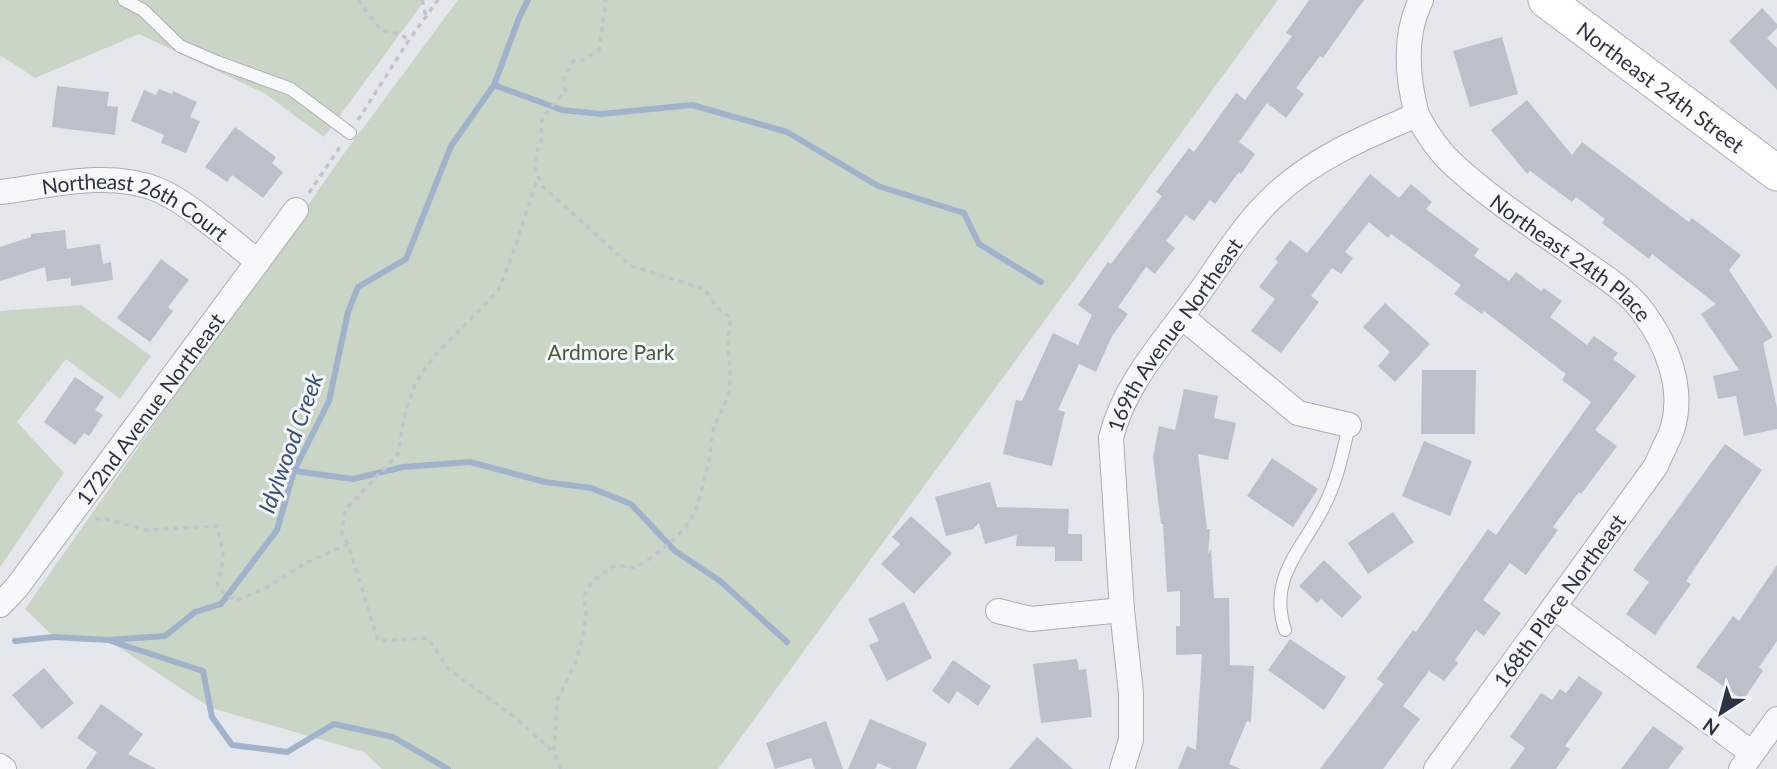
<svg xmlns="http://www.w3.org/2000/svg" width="1777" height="769" viewBox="0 0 1777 769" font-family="Lato,sans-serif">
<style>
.green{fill:#c9d6c5}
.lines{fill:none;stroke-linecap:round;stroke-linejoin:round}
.stream{stroke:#9fb4cc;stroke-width:6}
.building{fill:#bbc0ca}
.lane-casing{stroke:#a9aeb7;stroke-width:14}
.street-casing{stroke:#a9aeb7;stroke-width:26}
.secondary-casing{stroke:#a9aeb7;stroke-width:37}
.path{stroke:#c2c5cb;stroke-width:3.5;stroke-dasharray:5 5;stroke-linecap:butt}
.lane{stroke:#f7f8fa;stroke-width:12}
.street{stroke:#f7f8fa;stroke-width:24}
.secondary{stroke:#fff;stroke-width:35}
.labels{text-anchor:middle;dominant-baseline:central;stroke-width:6;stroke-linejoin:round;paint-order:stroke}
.street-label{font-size:21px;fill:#2b3445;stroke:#f4f6f9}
.park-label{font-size:21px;fill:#3f6138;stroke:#f4f6f9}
.water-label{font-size:23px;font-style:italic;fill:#34527a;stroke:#f4f6f9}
</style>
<rect width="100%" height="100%" fill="#e4e7ec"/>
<path class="green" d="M0 0H425L324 137 264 93 139 34 35 78 0 55Z
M458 0H1278L718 769H382L364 752 211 708 108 640 54 637 25 609 343 155Z
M81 305 151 356 120 399 66 359 17 422 64 473 0 567V311Z"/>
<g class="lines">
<path class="stream" d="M494 85 519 18 528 0
M294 471 353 479 403 467 470 462 545 482 591 488 631 504 675 551 720 581 787 642
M15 641 54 637 108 640 165 636 195 612 221 604 277 530 294 471 329 401 348 312 358 287 406 259 451 146 494 85 562 110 601 114 692 105 787 132 878 186 964 213 979 244 1041 282
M111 641 203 671 212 717 232 745 287 752 334 724 393 737 448 769"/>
</g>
<path class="building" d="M1309 0H1364L1323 58 1320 56 1296 88 1304 94 1286 118 1267 103 1239 142 1255 154 1241 174 1239 172 1215 204 1210 200 1194 221 1186 215 1166 241 1175 248 1155 274 1146 267 1118 307 1128 314 1112 336 1096 372 1079 364 1058 410 1065 412 1052 466 1003 454 1016 400 1022 401 1053 333 1078 345 1092 315 1078 305 1108 262 1111 264 1162 196 1156 192 1189 148 1194 152 1236 93 1245 100 1292 36 1286 33Z
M1762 8 1777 24V28L1767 38 1777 48V90L1729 41Z
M1502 37 1518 94 1470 107 1453 51Z
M57 86 109 92 107 106 118 107 115 135 52 127Z
M159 89 172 94 173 91 197 102 190 117 200 121 186 153 161 143 164 135 131 121 144 90 156 95Z
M1527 100 1572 155 1582 142 1689 222 1692 218 1741 255 1729 270 1773 337 1763 343 1777 408V429L1744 436 1736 396 1718 399 1713 376 1739 370 1701 314 1716 304 1652 254 1649 259 1602 223 1605 219 1576 197 1572 202 1530 171 1527 174 1491 130Z
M235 127 276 157 272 163 283 172 263 198 232 175 227 182 205 167Z
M1370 174 1399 198 1411 184 1432 202 1426 209 1479 249 1474 256 1509 281 1516 272 1541 291 1544 288 1562 301 1550 317 1587 345 1594 336 1618 353 1613 359 1636 376 1595 430 1617 446 1581 494 1579 492 1553 527 1558 530 1526 575 1510 563 1483 600 1501 613 1484 636 1476 630 1455 660 1458 663 1444 681 1429 671 1403 706 1420 719 1383 769H1320L1384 684 1377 679 1413 630 1416 632 1488 529 1496 535 1591 402 1562 380 1566 374 1484 311 1482 314 1454 294 1461 285 1391 234 1388 238 1369 222 1345 252 1353 258 1341 274 1332 268 1311 296 1319 302 1281 353 1251 331 1275 299 1259 287 1278 262 1275 259 1290 240 1307 253Z
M65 230 67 249 100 244 103 264 111 262 113 280 71 286V278L47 281 45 267 0 281V247L31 237V234Z
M161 259 189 280 168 307 173 311 150 342 117 318Z
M1385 303 1430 344 1395 382 1378 366 1390 352 1363 327Z
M1422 370H1476L1475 434H1421Z
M75 377 104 397 95 410 103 415 89 436 84 433 75 445 44 422Z
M1184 389 1218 396 1214 418 1236 423 1228 460 1198 454 1207 529H1210L1208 554 1211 549 1214 598H1229L1230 665 1254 666 1251 722 1247 721 1229 764 1241 769H1178L1187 746 1196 750 1202 654 1176 655V626H1180V591L1167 592 1163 524H1161L1153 457 1159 426 1175 430Z
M1424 441 1472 461 1450 516 1402 496Z
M1725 444 1762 470 1686 581 1691 584 1655 635 1626 614 1649 582 1633 570Z
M1272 458 1318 489 1293 527 1247 496Z
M990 482 997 507 1069 509 1068 534H1082V561H1055V547L1016 546 1017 535 985 544 979 523 973 529 946 536 935 497Z
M1393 512 1414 542 1368 574 1348 543Z
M911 516 952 553 914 594 881 564 900 544 892 537Z
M1324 560 1362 597 1342 618 1321 599 1317 603 1299 586Z
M1777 565V641L1759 667 1763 671 1743 700 1696 667 1733 616 1739 621Z
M904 602 932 658 887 681 869 645 879 641 868 619Z
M1290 639 1346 677 1324 710 1268 670Z
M1077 659 1079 670 1086 669 1092 717 1041 723 1033 664Z
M953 660 991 686 978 706 957 691 949 704 932 691Z
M44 668 74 703 42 729 12 695Z
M1579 676 1603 693 1565 746 1570 749 1556 769H1510L1525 748 1510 737 1541 693 1552 700 1560 689 1566 693Z
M101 704 143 734 128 754 156 769H86L97 752 77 738Z
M870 719 927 743 916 769H892L878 763 875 769H848Z
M826 721 843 769H815L811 758 775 769 766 743Z
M1653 726 1684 748 1668 769H1621Z
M1037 737 1073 769H1009Z"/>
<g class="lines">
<defs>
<path id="lane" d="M124 0 143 10 180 46 217 62 291 89 350 133
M1285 630C1267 575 1305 548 1326 502 1338 477 1343 452 1349 425"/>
<g id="street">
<path id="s1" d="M1417 115C1427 134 1438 151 1455 166 1493 201 1539 230 1582 261 1603 276 1628 291 1643 312 1667 344 1684 387 1673 427 1669 440 1661 453 1656 466L1436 769"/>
<path id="s2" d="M0 192C50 186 107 170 156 189 185 200 232 241 258 262"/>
<path d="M1182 317 1298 413 1349 425"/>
<path id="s3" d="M0 605 17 587 296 210"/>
<path d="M1554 607 1752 753"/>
<path d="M998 611 1031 619 1122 610"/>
<path d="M0 766 4 769"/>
<path id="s4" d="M1122 769 1131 740V693L1122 610 1111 438C1124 383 1167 338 1199 293 1222 261 1244 224 1274 196 1314 158 1367 136 1417 115 1407 77 1403 36 1421 0"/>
<path d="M1741 769 1777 719"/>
</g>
<g id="secondary">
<path id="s5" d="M1546 0 1777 173"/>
</g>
</defs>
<use href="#lane" class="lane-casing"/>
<use href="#street" class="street-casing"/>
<use href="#secondary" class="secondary-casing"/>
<path class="path" d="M358 0 381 30 400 34 409 40
M422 0 426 16
M358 120 409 40 438 0
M309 193 340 147
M95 519H106L147 530 217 526C219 536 224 550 223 560 219 587 208 583 236 601L268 587 306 563 348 544 378 641 428 638 448 669 511 714 554 752
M348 544 342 533 345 510 398 454 405 412 416 382 435 355 498 291 511 259 538 177
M561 769 554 752 557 701 575 663 583 637 586 615 584 596 590 585 599 575 616 565 636 568C656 554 680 539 692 517 700 503 703 481 708 465 711 453 710 440 714 428 720 411 729 402 730 383 731 360 725 343 731 318L717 308 705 289 631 266 543 187 535 169 536 153 541 142 542 118 565 91 564 77 573 61 583 60 599 50 606 0"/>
<use href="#lane" class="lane"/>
<use href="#street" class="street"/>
<use href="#secondary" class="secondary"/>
</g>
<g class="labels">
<g class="street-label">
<text stroke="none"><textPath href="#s5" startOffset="144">Northeast 24th Street</textPath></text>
<text stroke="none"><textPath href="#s2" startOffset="142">Northeast 26th Court</textPath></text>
<text stroke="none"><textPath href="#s1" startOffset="212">Northeast 24th Place</textPath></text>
<text stroke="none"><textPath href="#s4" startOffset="455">169th Avenue Northeast</textPath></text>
<text stroke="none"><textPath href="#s3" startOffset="247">172nd Avenue Northeast</textPath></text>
<text transform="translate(1559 600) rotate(-54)">168th Place Northeast</text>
</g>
<g class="park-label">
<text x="611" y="351">Ardmore Park</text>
</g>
<g class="water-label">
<text transform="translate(290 443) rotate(-70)">Idylwood Creek</text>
</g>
</g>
<g transform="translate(1721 713) rotate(216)" stroke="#f4f6f9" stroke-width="5" paint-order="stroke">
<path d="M0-5L12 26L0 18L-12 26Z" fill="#2b3445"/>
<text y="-10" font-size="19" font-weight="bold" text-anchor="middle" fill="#2b3445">N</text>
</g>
</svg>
